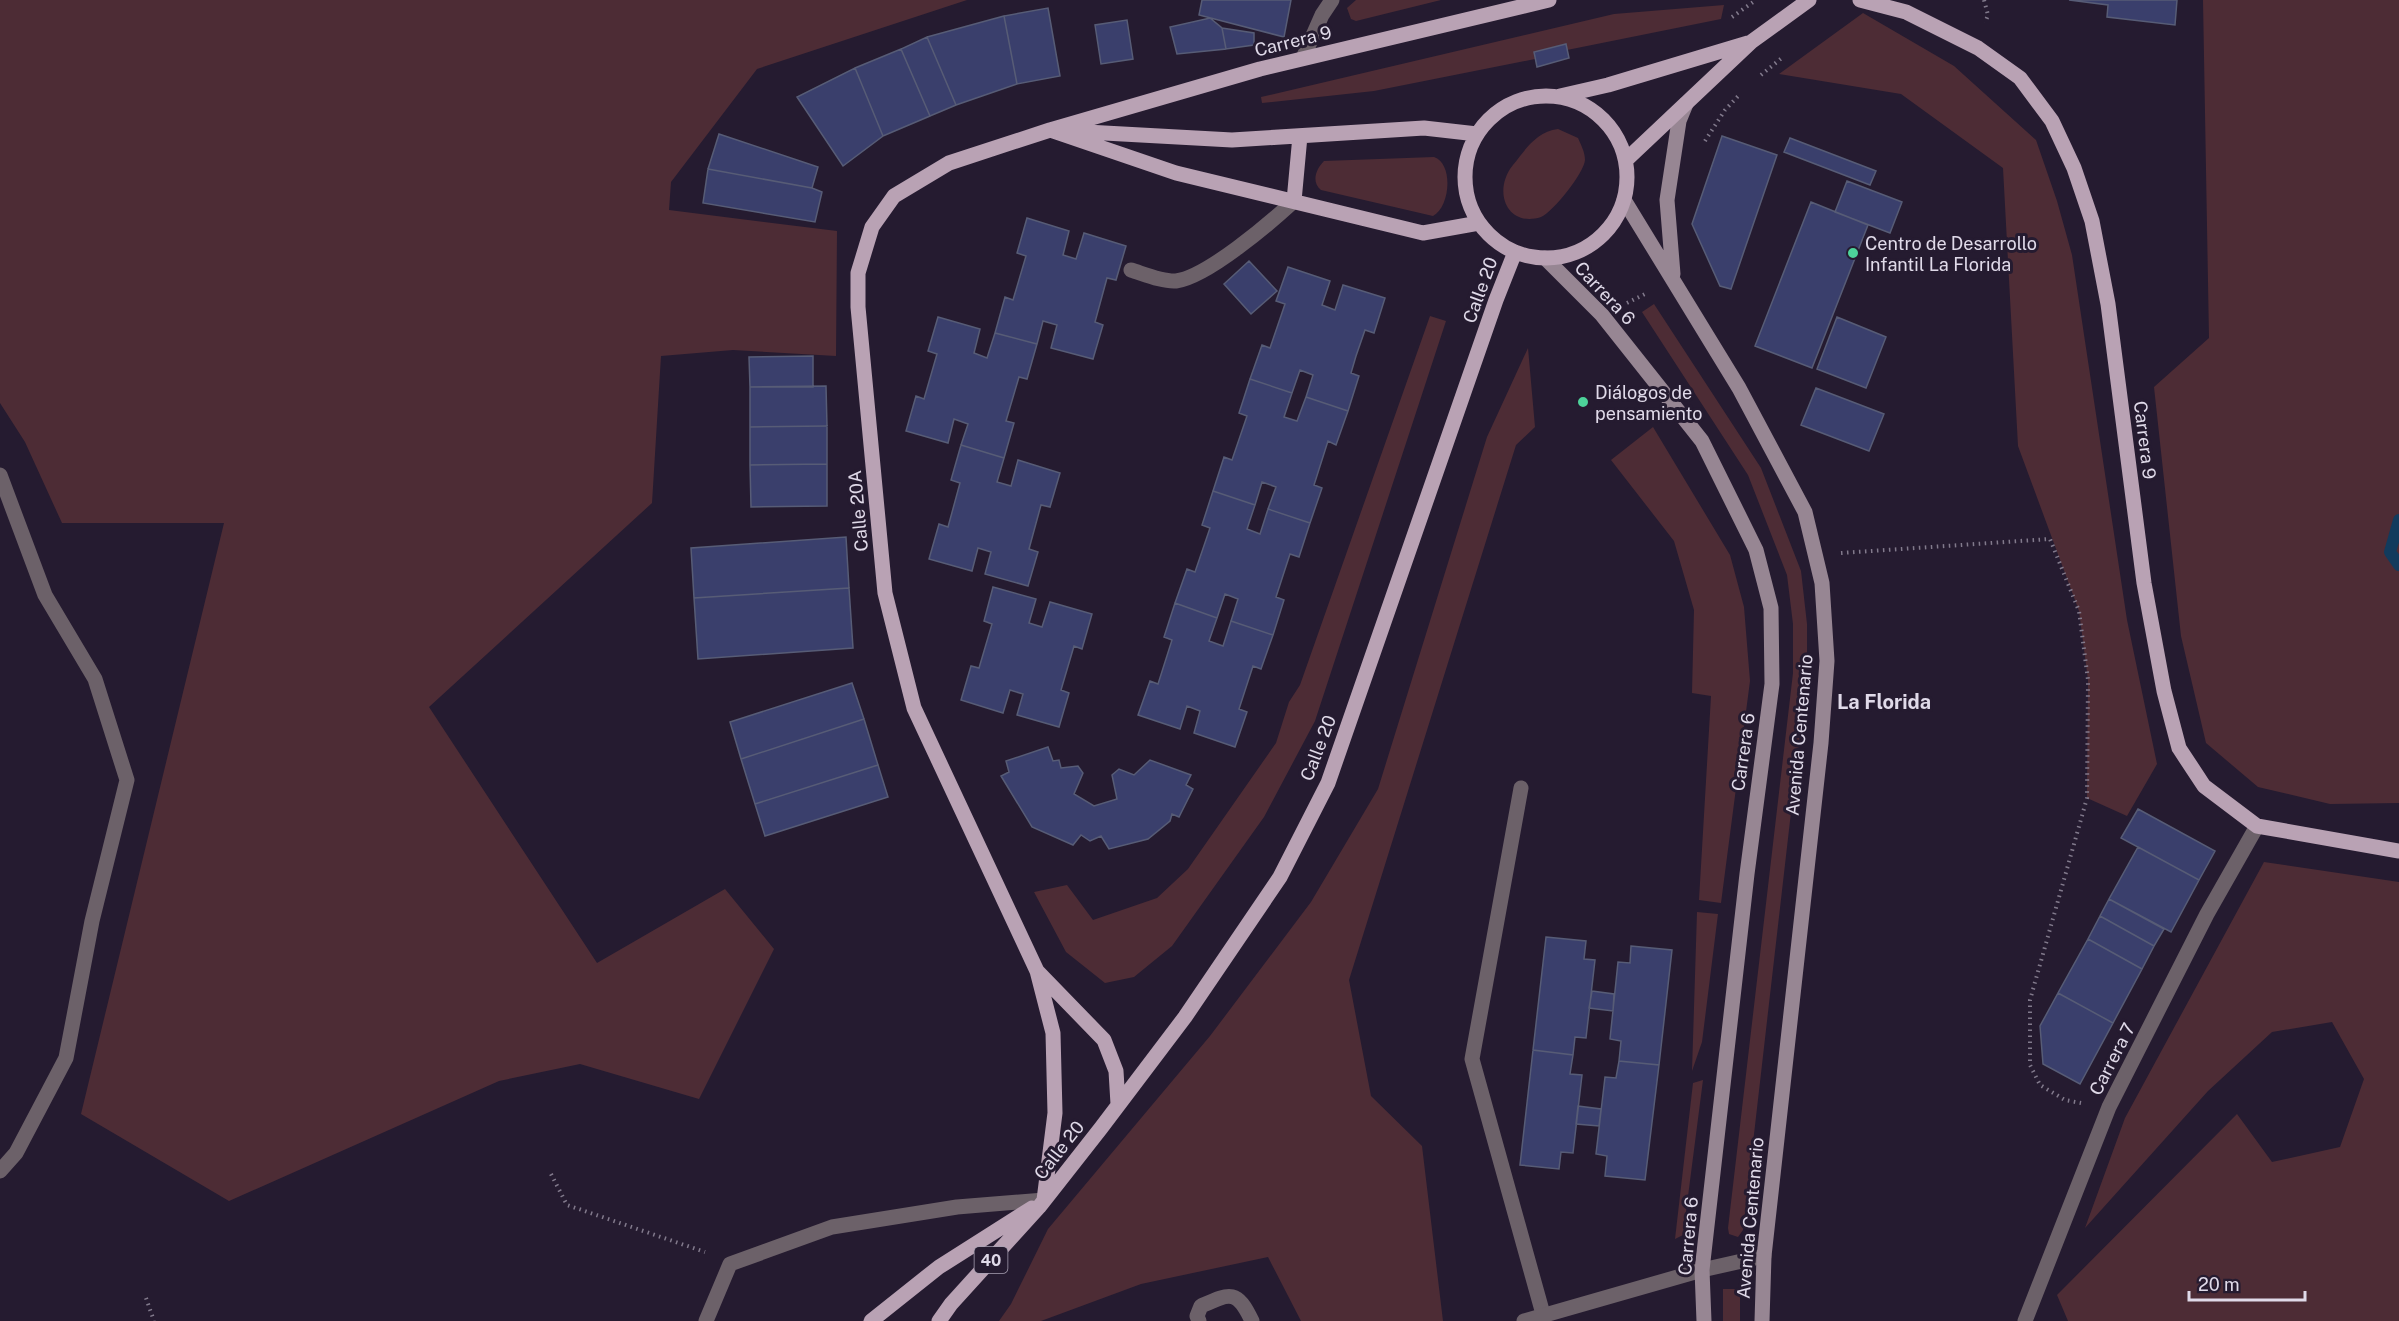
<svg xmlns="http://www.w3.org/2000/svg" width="2399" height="1321" viewBox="0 0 2399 1321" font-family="'Public Sans',sans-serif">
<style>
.green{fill:#4d2c35}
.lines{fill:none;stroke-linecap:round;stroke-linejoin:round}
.stream{stroke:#123b5d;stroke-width:12}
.building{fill:#3a3f6c;stroke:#575c76;stroke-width:1.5}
.path{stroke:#827a8c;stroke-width:4;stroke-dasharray:1.5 4.5;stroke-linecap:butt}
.lane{stroke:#6c6169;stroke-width:15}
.street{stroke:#6c6169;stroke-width:15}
.secondary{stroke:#978693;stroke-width:15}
.primary{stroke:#b9a2b4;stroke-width:15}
.poi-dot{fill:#4dd39a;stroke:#251b30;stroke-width:2}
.labels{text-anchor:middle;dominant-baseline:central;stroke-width:6;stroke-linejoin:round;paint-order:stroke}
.shield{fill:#251b30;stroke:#a8a1b2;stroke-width:1.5}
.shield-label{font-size:16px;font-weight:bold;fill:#e0dae9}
.street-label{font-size:18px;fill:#e0dae9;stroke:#251b30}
.poi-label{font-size:18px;fill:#e0dae9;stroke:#251b30;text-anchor:start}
.neighbourhood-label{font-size:20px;font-weight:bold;fill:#e0dae9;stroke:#251b30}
</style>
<rect width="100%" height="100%" fill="#251b30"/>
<path class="green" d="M0 0H967L757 69 671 182 669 210 837 231 836 356 733 350 661 356 652 503 429 707 597 963 725 889 774 949 699 1099 580 1064 499 1081 229 1201 81 1114 224 523H62L25 442 0 403Z
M1356 0H1441L1356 21 1351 19 1347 8Z
M2203 0H2399V803L2330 804 2258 787 2206 743 2181 636 2154 387 2209 338Z
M1724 5 1721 19 1567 50 1565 44 1534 52 1535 59 1374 91 1262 103 1261 97 1614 14Z
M1863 13 1954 66 2036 140 2057 201 2072 255 2127 620 2157 764 2127 816 2087 798 2088 680 2079 611 2018 446 2003 168 1901 94 1779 74Z
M1558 129 1578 138C1581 145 1585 152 1585 160 1584 173 1553 212 1541 217 1507 228 1492 191 1513 165 1526 149 1536 132 1558 129Z
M1434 157C1454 164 1450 207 1433 216L1321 190C1311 182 1316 169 1324 161Z
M1654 304 1761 468 1801 571 1807 624V673L1743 1230 1738 1237 1729 1234 1728 1228 1793 673V624L1787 575 1748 475 1642 312Z
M1430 316 1446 321 1315 721 1264 817 1172 946 1134 977 1105 983 1066 952 1034 892 1067 885 1093 920 1157 898 1188 869 1276 743 1289 702 1300 685Z
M1528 348 1535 427 1516 445 1349 980 1371 1096 1422 1146 1443 1321H1301L1268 1257 1141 1284 1041 1321H999L1011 1304 1048 1229 1210 1036 1311 902 1378 789 1487 437Z
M1653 427 1730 555 1744 607 1750 681 1721 903 1699 900 1711 696 1692 693 1694 610 1674 541 1611 460Z
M2264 862 2399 882V1321H2068L2057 1295 2237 1114 2272 1162 2340 1147 2364 1079 2332 1022 2272 1032 2208 1091 2085 1228 2125 1118Z
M1697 912 1718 914 1702 1042 1692 1071Z
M1703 1080 1683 1235 1675 1239 1693 1083Z
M1723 1289H1740V1321H1723Z"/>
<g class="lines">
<path class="stream" d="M2399 520 2390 552 2399 565"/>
</g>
<path class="building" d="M1202 0H1291L1284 37 1199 15Z
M2069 0H2177L2175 25 2107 17 2108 5Z
M1048 8 1060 76 1017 84 1004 16Z
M1004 16 1017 84 956 105 927 37Z
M1210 18 1222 28 1226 49 1177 54 1170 27Z
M1127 20 1133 59 1101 64 1095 25Z
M1222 28 1254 33V45L1226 49Z
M927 37 956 105 930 116 901 49Z
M1566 44 1569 58 1537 67 1534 52Z
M901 49 930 116 883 136 855 68Z
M855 68 883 136 843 166 797 97Z
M719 134 818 167 812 188 708 169Z
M1722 136 1777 155 1731 289 1720 286 1692 224Z
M1790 138 1876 171 1870 185 1784 152Z
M708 169 812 188 822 192 815 222 703 203Z
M1847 181 1902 202 1890 233 1835 212Z
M1811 202 1868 225 1812 368 1755 346Z
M1027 218 1069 231 1063 255 1076 259 1084 233 1126 246 1116 280 1107 278 1095 322 1103 325 1093 359 1051 348 1057 325 1043 321 1037 344 995 333 1005 297 1013 300 1026 256 1017 253Z
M1249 261 1277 291 1251 314 1224 284Z
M1288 267 1330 281 1322 305 1335 310 1343 285 1385 298 1374 333 1365 330 1356 356 1351 373 1359 376 1348 411 1306 397 1313 375 1300 370 1292 393 1250 379 1262 345 1270 348 1285 304 1276 301Z
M938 317 980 329 974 353 987 358 995 333 1037 344 1027 379 1019 377 1006 421 1014 423 1004 458 961 445 968 424 954 419 948 443 906 431 916 396 924 399 937 354 928 351Z
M1837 317 1886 337 1866 388 1817 369Z
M813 356V387H750L749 357Z
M1250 379 1292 393 1284 417 1297 421 1306 397 1348 411 1336 445 1328 441 1314 485 1322 488 1310 523 1268 509 1276 487 1262 482 1255 505 1213 491 1224 457 1232 460 1247 416 1239 413Z
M826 386 827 426 750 427V387Z
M1816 388 1884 414 1869 451 1801 425Z
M827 426V464L750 465V427Z
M961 445 1004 458 997 482 1011 486 1018 460 1060 473 1050 507 1041 505 1029 549 1038 552 1028 586 985 574 991 552 978 548 972 571 929 559 939 524 948 527 960 483 951 480Z
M827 464V506L751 507 750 465Z
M1213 491 1255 505 1247 529 1260 534 1268 509 1310 523 1299 557 1290 554 1276 597 1284 600 1273 635 1231 621 1238 599 1225 594 1217 618 1175 603 1187 569 1195 572 1210 528 1202 525Z
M846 537 849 588 694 598 691 548Z
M993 587 1036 599 1029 623 1042 627 1050 602 1092 614 1082 649 1074 646 1061 690 1069 693 1059 727 1017 715 1023 694 1010 690 1003 713 961 700 971 666 979 668 992 624 984 621Z
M849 588 853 648 698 659 694 598Z
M1175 603 1217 618 1209 641 1223 646 1231 621 1273 635 1261 669 1253 666 1239 709 1247 712 1235 747 1194 733 1200 711 1187 706 1180 729 1138 715 1150 681 1158 684 1172 640 1164 637Z
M852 683 864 719 741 759 730 722Z
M864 719 878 765 755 804 741 759Z
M1048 747 1053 761 1059 760 1061 768 1078 766 1083 773 1074 794 1094 806 1117 799 1112 775 1119 769 1134 775 1150 760 1191 775 1186 785 1193 789 1179 817 1172 814 1170 821 1148 839 1109 849 1101 836 1090 841 1081 835 1073 845 1032 827 1001 776 1009 772 1006 761Z
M878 765 888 797 765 836 755 804Z
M2138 809 2215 851 2199 880 2121 838Z
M2138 847 2199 880 2171 932 2109 899Z
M2109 899 2164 929 2154 946 2100 916Z
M2100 916 2154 946 2142 969 2088 939Z
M1546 937 1586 941 1584 959 1595 960 1586 1038 1575 1037 1573 1055 1533 1050Z
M2088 939 2142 969 2113 1023 2058 993Z
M1631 946 1672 950 1659 1065 1619 1061 1621 1041 1610 1039 1618 962 1630 963Z
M1592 991 1614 994 1613 1011 1589 1008Z
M2058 993 2113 1023 2080 1084 2043 1064 2040 1026Z
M1533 1050 1573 1055 1570 1074 1582 1075 1573 1153 1561 1152 1559 1169 1520 1165Z
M1619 1061 1659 1065 1645 1180 1605 1176 1607 1156 1596 1154 1605 1077 1616 1078Z
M1578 1106 1601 1109 1599 1126 1576 1124Z"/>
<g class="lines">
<path class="path" d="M1984 0 1988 15 1985 23
M1732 17 1756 0
M1761 75 1783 57
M1705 141 1725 110 1740 94
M1627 303 1647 293
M1841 553 2050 539 2079 611 2088 680 2087 798 2030 1000V1065L2040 1085 2065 1100 2081 1103
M551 1174 567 1205 705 1252
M146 1298 154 1321"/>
<path class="lane" d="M1131 270C1144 274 1163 282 1176 281 1207 277 1270 223 1294 201
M1521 788 1472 1059 1543 1314
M1199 1321 1197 1316 1201 1306C1230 1293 1237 1289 1252 1321"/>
<path class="street" d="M1303 58 1322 15 1332 0
M0 475 45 595 95 679 127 780 92 921 66 1058 16 1153 0 1171
M706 1321 730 1264 832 1227 957 1207 1044 1200
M1524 1321 1702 1270 1764 1256
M2025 1321 2109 1107 2207 914 2257 826"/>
<path class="secondary" d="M1624 200 1739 388 1805 512 1822 583 1827 661 1821 743 1764 1256 1762 1321
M1545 258 1602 315 1702 441 1756 550 1771 608 1772 684 1747 874 1702 1270 1704 1321
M1673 274 1667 200 1679 121 1686 104"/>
<path class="primary" d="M1860 0 1906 12 1978 48 2020 78 2052 121 2074 168 2092 221 2108 304 2144 583 2164 691 2179 748 2204 786 2257 826 2399 851
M1560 96 1608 85 1748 43
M1465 177a81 81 0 1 1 162 0a81 81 0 1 1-162 0Z
M1050 130 1176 173 1423 233 1479 223
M1068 131 1232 140 1424 128 1477 134
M1626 160 1751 42 1809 0
M1294 201 1300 136
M1037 971 1104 1040 1116 1071 1118 1104
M1044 1200 1055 1113 1053 1033 1037 971 914 708 885 593 858 307V273L872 227 894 196 949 163 1050 130 1260 69 1549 0
M871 1321 939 1267 1032 1208
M939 1321 951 1304 1039 1207 1101 1128 1185 1017 1280 877 1328 783 1496 300 1515 252"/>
</g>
<g class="poi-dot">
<circle cx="1853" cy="253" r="6"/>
<circle cx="1583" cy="402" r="6"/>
</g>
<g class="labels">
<rect class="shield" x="974.5" y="1247" width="33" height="26" rx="4.5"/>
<g class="shield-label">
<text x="991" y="1260">40</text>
</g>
<g class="street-label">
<text transform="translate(1293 41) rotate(-14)">Carrera 9</text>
<text transform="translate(1480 290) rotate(-70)">Calle 20</text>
<text transform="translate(1605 293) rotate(47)">Carrera 6</text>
<text transform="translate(2145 440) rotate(83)">Carrera 9</text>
<text transform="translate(858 511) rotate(-95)">Calle 20A</text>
<text transform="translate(1799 735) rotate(-85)">Avenida Centenario</text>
<text transform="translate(1318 748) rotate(-69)">Calle 20</text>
<text transform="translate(1743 752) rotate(-82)">Carrera 6</text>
<text transform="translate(2112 1059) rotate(-63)">Carrera 7</text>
<text transform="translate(1059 1150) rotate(-52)">Calle 20</text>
<text transform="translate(1750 1218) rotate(-85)">Avenida Centenario</text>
<text transform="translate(1688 1236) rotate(-85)">Carrera 6</text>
</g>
<g class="poi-label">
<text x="1865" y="243">Centro de Desarrollo<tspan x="1865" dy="21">Infantil La Florida</tspan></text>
<text x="1595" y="392">Diálogos de<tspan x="1595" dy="21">pensamiento</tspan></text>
</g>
<g class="neighbourhood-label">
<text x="1884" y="702">La Florida</text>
</g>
</g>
<path d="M2189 1291v9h116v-9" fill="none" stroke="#e0dae9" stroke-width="3"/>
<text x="2198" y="1291" font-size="18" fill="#e0dae9" stroke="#251b30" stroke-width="4.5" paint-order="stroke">20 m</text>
</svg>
